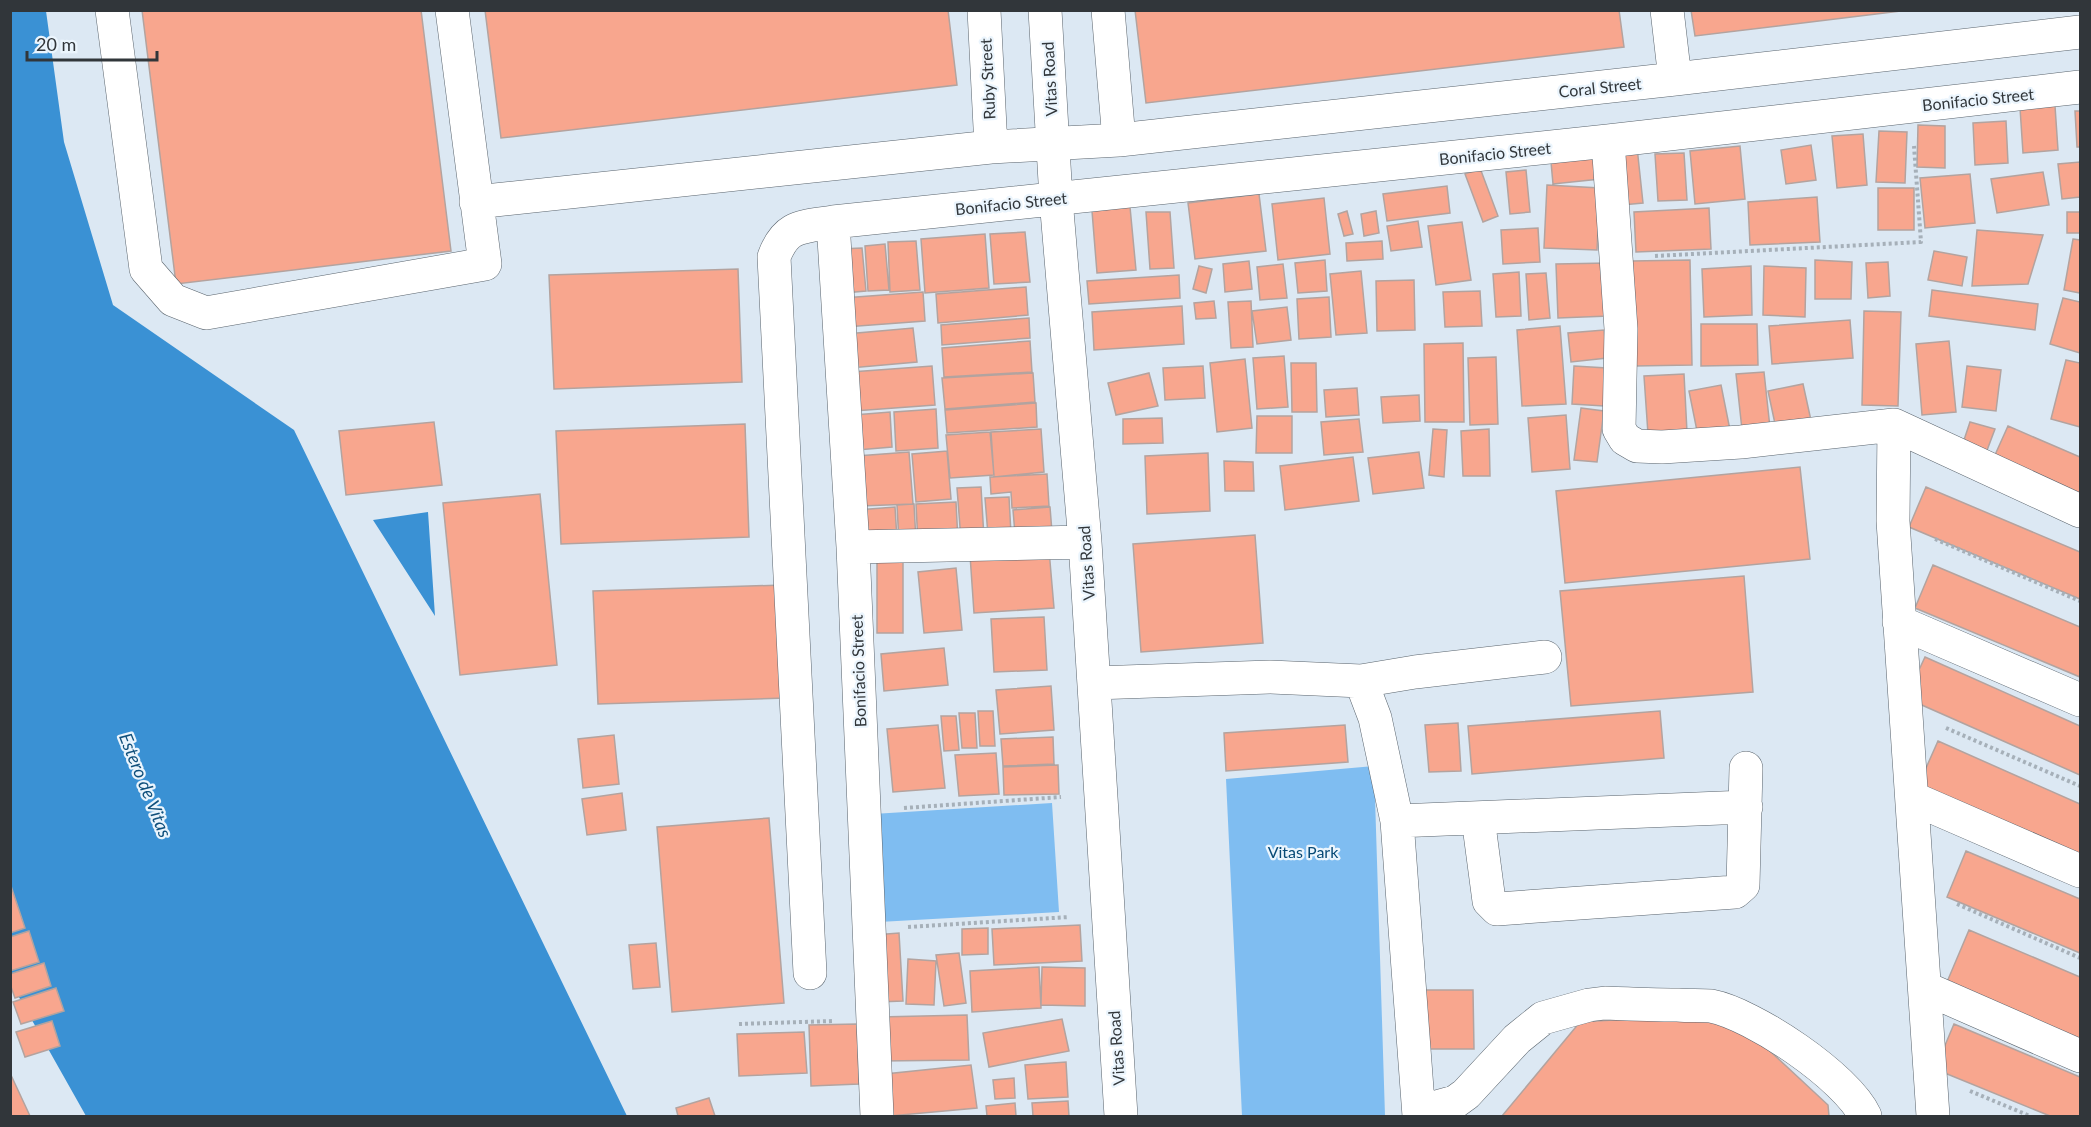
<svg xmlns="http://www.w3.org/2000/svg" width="2091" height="1127" viewBox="0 0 2091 1127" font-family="Lato,sans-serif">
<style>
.green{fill:#7fbdf1}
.water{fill:#3a91d4}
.building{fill:#f8a68e;stroke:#b3a39f;stroke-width:1.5}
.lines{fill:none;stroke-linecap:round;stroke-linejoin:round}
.minor-casing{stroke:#5a646d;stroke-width:34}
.path{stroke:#a6b0b9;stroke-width:4;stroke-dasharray:3 3;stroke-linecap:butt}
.minor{stroke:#fff;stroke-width:33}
.labels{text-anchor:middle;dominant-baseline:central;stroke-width:4.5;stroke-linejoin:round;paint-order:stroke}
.street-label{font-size:16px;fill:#31363a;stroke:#ebf5fd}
.park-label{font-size:16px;fill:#074a76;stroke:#ebf5fd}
.water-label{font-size:18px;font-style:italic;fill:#10507c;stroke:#ebf5fd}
</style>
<rect width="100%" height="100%" fill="#dce8f3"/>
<path class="green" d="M1374 766 1385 1116H1242L1226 779Z
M1052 803 1059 912 879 922 873 814Z"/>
<path class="water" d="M10 11H46L64 142 113 305 294 430 627 1116H86L11 983Z
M428 512 435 616 373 520Z"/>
<path class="building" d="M142 10H421L451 251 176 284Z
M485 10H948L957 85 501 138Z
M1135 10H1619L1624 47 1146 103Z
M1691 10H1909L1695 36Z
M2055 106 2058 150 2023 153 2020 108Z
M2075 111H2080V147H2077Z
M2006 121 2008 163 1975 165 1973 123Z
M1918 125 1945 126V168L1917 167Z
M1879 131 1907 132 1905 183 1876 182Z
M1863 134 1867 185 1837 188 1832 136Z
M1811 145 1816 180 1786 184 1781 150Z
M1740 146 1745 199 1695 204 1690 151Z
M1637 147 1643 203 1622 205 1616 149Z
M1684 153 1687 200 1658 201 1655 154Z
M1597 157 1600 179 1553 184 1551 162Z
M2080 162V197L2062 199 2058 164Z
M1480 168 1498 216 1483 222 1465 174Z
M1526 170 1530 212 1510 214 1506 172Z
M2043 172 2049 205 1997 213 1991 179Z
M1970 174 1975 223 1925 228 1920 178Z
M1547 185 1600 188 1597 250 1544 248Z
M1447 186 1450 213 1387 221 1383 194Z
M1878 188H1914V230H1878Z
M1259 194 1266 251 1195 259 1188 203Z
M1817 197 1820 242 1750 245 1748 202Z
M1324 198 1330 254 1278 260 1272 204Z
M1130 207 1136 270 1097 273 1092 211Z
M1709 208 1711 249 1636 252 1634 212Z
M1347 211 1353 234 1344 236 1338 214Z
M1376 211 1379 233 1364 236 1361 214Z
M1146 212H1170L1174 268 1150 269Z
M2067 212H2080V233H2067Z
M1418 221 1422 247 1391 251 1387 226Z
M1462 222 1471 280 1436 285 1428 226Z
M1538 228 1540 262 1503 264 1501 230Z
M1977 230 2043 235 2028 284 1972 286Z
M1025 232 1030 282 994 284 990 234Z
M985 234 989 288 925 293 921 239Z
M2073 239 2080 240V293L2064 290Z
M916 241 920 290 890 292 888 242Z
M1382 241 1383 259 1347 261 1346 243Z
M885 244 889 290 868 291 865 246Z
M862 248 866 291 844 293 839 249Z
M1934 251 1967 257 1962 286 1928 280Z
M1325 260 1327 291 1298 293 1295 263Z
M1690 260 1692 365 1634 366 1632 261Z
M1815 260 1852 262 1851 299H1815Z
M1249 261 1252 289 1225 292 1223 264Z
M1888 262 1890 296 1868 298 1866 263Z
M1608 263 1609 316 1558 318 1556 264Z
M1283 264 1287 298 1260 300 1257 267Z
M1199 266 1212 269 1206 293 1193 289Z
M1751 266 1752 315 1704 317 1702 269Z
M1764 266 1806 268 1805 317 1763 315Z
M738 269 742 382 554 389 549 275Z
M1361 271 1367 333 1336 335 1330 274Z
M1519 272 1521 316 1496 317 1493 274Z
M1546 273 1550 318 1529 320 1526 274Z
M1179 275 1180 298 1089 304 1087 281Z
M1414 280 1415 330 1377 331 1376 281Z
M1026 287 1028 315 938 323 936 294Z
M1932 290 2038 304 2035 330 1929 316Z
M1480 291 1482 326 1445 327 1443 292Z
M923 292 925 321 845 327 843 298Z
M1329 297 1331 337 1299 339 1297 299Z
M2063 298 2080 302V353L2050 344Z
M1214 301 1216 318 1196 319 1194 303Z
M1251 301 1253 347 1231 348 1228 302Z
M1182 306 1184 344 1094 350 1092 312Z
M1287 307 1291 340 1257 344 1252 311Z
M1864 311 1901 312 1898 406 1862 405Z
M1029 318 1030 338 942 345 941 325Z
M1850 320 1853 358 1772 364 1769 326Z
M1701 324H1757L1758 365 1701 366Z
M1560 326 1566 404 1522 406 1517 330Z
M913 328 917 362 850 368 846 334Z
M1604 330 1607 358 1571 362 1568 333Z
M1030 341 1032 372 944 377 942 348Z
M1949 341 1956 412 1922 415 1916 344Z
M1463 343 1464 422H1425L1424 344Z
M1284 356 1288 407 1257 409 1253 358Z
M1496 357 1498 424 1470 425 1468 358Z
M1245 359 1252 428 1217 432 1210 363Z
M2066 360 2080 363V427L2051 419Z
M1291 363H1316L1317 412H1292Z
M932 366 935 405 854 411 851 372Z
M1203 366 1205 398 1165 400 1163 368Z
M1574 366 1607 368 1604 406 1572 404Z
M1967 366 2001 370 1996 411 1962 407Z
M1764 372 1771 437 1743 439 1736 374Z
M1033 373 1035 402 945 409 942 378Z
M1149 373 1158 406 1116 415 1108 383Z
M1684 374 1687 432 1648 434 1644 376Z
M1803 384 1812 425 1777 433 1768 391Z
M1721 385 1730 430 1698 436 1689 391Z
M1357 388 1359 415 1326 417 1324 390Z
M1419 395 1420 421 1383 423 1381 397Z
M1036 403 1037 427 947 433 945 410Z
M1581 408 1604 411 1597 462 1574 460Z
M936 409 938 448 896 451 894 412Z
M890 412 892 447 857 450 854 415Z
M1566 415 1570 469 1532 472 1528 418Z
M1257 416H1292V453H1256Z
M1162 418 1163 443 1123 444V419Z
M1359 419 1363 452 1324 455 1321 422Z
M434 422 442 485 346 495 339 431Z
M1970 422 1995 429 1983 461 1960 452Z
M745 424 749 537 561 544 556 431Z
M2008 426 2080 457V505L1990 466Z
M1041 429 1044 472 994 477 991 432Z
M1433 429 1447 430 1444 477 1429 475Z
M1489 429 1490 476H1463L1461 431Z
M990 432 994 475 950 478 946 435Z
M947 451 951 499 916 502 912 454Z
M909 452 913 504 860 506 857 456Z
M1419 452 1424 488 1373 494 1368 458Z
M1208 453 1210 511 1147 514 1145 456Z
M1353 457 1359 501 1285 510 1280 466Z
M1224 461 1253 462 1254 491H1225Z
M1800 467 1810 559 1565 583 1556 491Z
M1047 474 1049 506 1012 508 1011 492 991 494 990 477Z
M981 487 984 538 961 540 957 488Z
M1926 487 2080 552V599L1909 527Z
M540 494 557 665 460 675 443 503Z
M1009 497 1011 534 988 535 985 498Z
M956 502 958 541 918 543 916 504Z
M914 504 916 541 899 542 897 505Z
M895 507 897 539 859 542 857 510Z
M1050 507 1052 532 1015 534 1013 510Z
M1255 535 1263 643 1141 652 1133 544Z
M1049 550 1054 608 974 613 970 555Z
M877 561H903V633H877Z
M1933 565 2080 627V677L1915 608Z
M956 568 962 630 924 633 918 572Z
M1744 576 1753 692 1571 706 1560 591Z
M782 585 786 698 598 704 593 591Z
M1044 617 1047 670 994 672 991 619Z
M944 648 948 685 884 691 881 654Z
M1925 657 2080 726V775L1906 698Z
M1051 686 1054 730 1000 734 996 690Z
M978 711H993L995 746H980Z
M1660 711 1664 758 1472 774 1468 726Z
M959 713H975L977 748H962Z
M941 716H956L959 750 944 751Z
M1458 723 1461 771 1429 772 1425 725Z
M938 725 945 788 893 792 887 729Z
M1345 725 1348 762 1226 771 1224 733Z
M614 735 619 784 583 788 578 739Z
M1053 737 1054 764 1003 766 1001 739Z
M1938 741 2080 804V858L1918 786Z
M996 753 999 794 959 796 955 755Z
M1058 765 1059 794 1004 795 1003 767Z
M622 793 626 830 587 835 582 799Z
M769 818 784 1003 672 1012 657 827Z
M1966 851 2080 899V953L1947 897Z
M10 883 25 928 10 933Z
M1080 925 1082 961 994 965 992 929Z
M988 928V954L962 955V929Z
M1969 930 2080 977V1047L1944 989Z
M29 931 39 962 10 971V937Z
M899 933 903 1001 878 1002 874 935Z
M656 943 660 987 633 989 629 945Z
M959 953 966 1003 944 1006 936 955Z
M908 959 936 961 934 1005 906 1004Z
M44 963 51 986 15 998 10 984V974Z
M1039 967 1041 1008 972 1012 970 971Z
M1042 967 1085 968V1006L1041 1005Z
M56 988 64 1011 21 1024 13 1002Z
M1425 990H1473L1474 1049H1426Z
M1729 1013 1828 1105 1829 1116H1502L1580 1022Z
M967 1015 969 1060 880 1061 879 1017Z
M1062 1019 1069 1051 989 1067 983 1033Z
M52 1021 60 1046 25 1057 16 1032Z
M857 1024 859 1084 811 1086 809 1025Z
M1954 1024 2080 1077V1116H2050L1935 1069Z
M804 1032 807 1073 739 1076 737 1034Z
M1066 1062 1068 1097 1028 1099 1025 1065Z
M971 1065 977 1108 890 1116 885 1074Z
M10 1073 30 1116H10Z
M1014 1078 1015 1098 995 1099 993 1080Z
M709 1098 715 1116H678L676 1108Z
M1068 1101 1069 1116H1033L1032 1103Z
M1015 1103 1016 1116H987L986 1106Z"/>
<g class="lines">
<defs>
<path id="minor" d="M112 10 146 269 173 300 206 313 485 264 452 10
M984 10 991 147
M1045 10 1056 199 1085 542 1121 1116
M1108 10 1119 140
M1667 10 1675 79
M1608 141 1621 329 1619 429 1625 439 1637 446 1662 447 1741 442 1894 425 2080 511
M476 202 991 147 1119 140 1675 79 2080 32
M833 222 853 547 877 1116
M1894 425 1893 521 1933 1116
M853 547 1085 542
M1899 622 2080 700
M1361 681 1375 718 1397 821 1419 1116
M1094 683 1270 677 1361 681 1415 672 1545 657
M1912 798 2080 871
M1478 818 1489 901 1497 909 1735 892 1743 885 1746 768
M1397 821 1746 807
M810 973 774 257C786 225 801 227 833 222L1608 141 2080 87
M1925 988 2080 1056
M1419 1112 1455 1102 1466 1094 1517 1039 1543 1018 1589 1005 1605 1003C1629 1004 1654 1005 1678 1005 1689 1006 1700 1005 1711 1006 1753 1014 1847 1077 1865 1116"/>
</defs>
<use href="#minor" class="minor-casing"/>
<path class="path" d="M1655 256 1921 242 1914 146
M1935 539 2080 601
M1946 728 2080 786
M904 808 1061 797
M1957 904 2080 958
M908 927 1069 917
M739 1024 833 1021
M1970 1091 2030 1116"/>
<use href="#minor" class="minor"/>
</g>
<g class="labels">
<g class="street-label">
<text transform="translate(987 79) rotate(-93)">Ruby Street</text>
<text transform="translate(1049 79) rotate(-93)">Vitas Road</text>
<text transform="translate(1600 87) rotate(-6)">Coral Street</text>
<text transform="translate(1978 99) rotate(-6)">Bonifacio Street</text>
<text transform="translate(1495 153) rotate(-6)">Bonifacio Street</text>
<text transform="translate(1011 203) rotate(-6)">Bonifacio Street</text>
<text transform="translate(1086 563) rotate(-94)">Vitas Road</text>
<text transform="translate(858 671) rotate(-92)">Bonifacio Street</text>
<text transform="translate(1116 1048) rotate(-94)">Vitas Road</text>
</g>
<g class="park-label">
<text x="1303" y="851">Vitas Park</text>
</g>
<g class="water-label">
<text transform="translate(146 785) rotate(68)">Estero de Vitas</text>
</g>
</g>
<rect width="2091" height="1127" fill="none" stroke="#31363a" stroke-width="24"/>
<path d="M27 51v9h130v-9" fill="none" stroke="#31363a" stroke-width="3"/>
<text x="36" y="51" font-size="18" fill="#31363a" stroke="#ebf5fd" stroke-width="4.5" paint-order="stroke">20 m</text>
</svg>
